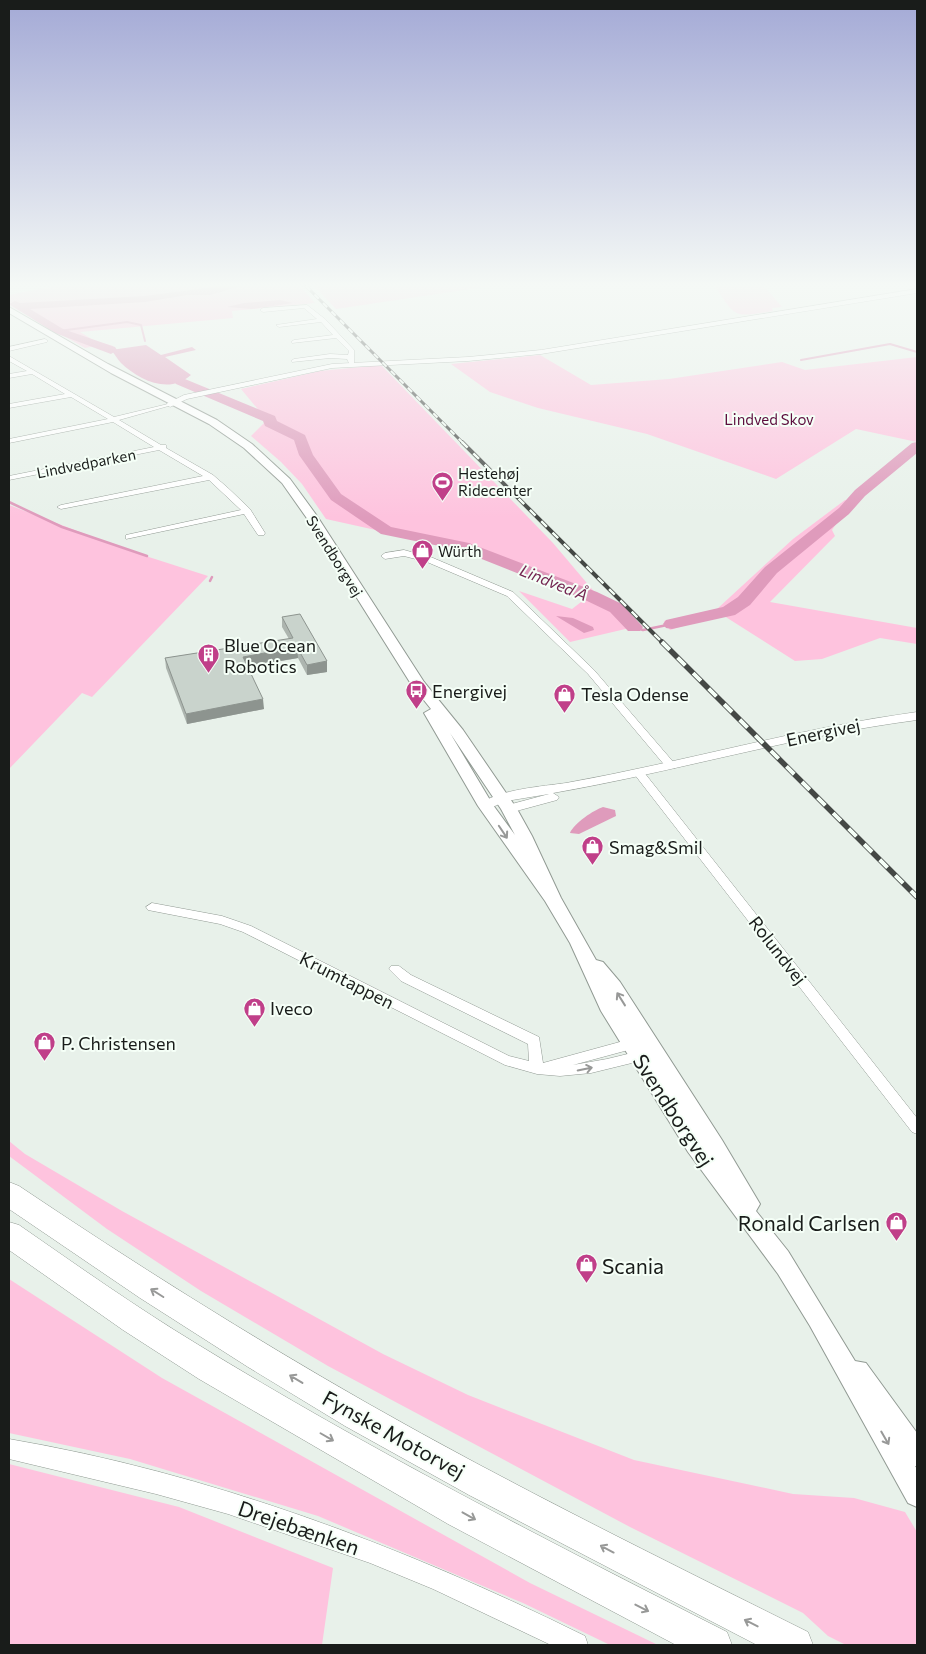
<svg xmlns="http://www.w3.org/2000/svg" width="926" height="1654" viewBox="0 0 926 1654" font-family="Commissioner,sans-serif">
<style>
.green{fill:#fec3de}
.water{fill:#df9bbc}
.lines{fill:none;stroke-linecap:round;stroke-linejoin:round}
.stream-far1{stroke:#df9bbc;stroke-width:2}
.stream{stroke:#df9bbc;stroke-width:2.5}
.river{fill:#df9bbc;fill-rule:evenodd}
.minor-casing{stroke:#919a93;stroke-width:1}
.tertiary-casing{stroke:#919a93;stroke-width:1}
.secondary-casing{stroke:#919a93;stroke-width:2}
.motorway-casing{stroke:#919a93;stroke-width:1}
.minor{fill:#fff;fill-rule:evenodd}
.tertiary{fill:#fff;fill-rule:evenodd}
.secondary{fill:#fff;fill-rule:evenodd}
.motorway{fill:#fff;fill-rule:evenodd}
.rail-far2-casing{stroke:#444845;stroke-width:3}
.rail-far1-casing{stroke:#444845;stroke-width:4}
.rail-casing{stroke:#444845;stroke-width:5.5}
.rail-far2{stroke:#f5fff7;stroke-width:2;stroke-dasharray:6;stroke-linecap:butt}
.rail-far1{stroke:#f5fff7;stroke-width:2.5;stroke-dasharray:8;stroke-linecap:butt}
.rail{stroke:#f5fff7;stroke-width:4;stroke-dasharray:11;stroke-linecap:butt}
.wall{fill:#adb5af}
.shaded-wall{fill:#8d948f}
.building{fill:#c9d3cc;stroke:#8d948f}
.oneway{stroke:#989998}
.labels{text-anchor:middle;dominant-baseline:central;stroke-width:4;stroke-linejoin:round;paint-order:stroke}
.far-park-label{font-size:15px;fill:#5d0e3e;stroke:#f5fff7}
.far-street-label{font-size:15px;fill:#191c1a;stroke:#f5fff7}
.far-poi-label{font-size:15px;fill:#191c1a;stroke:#f5fff7;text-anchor:start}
.far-water-label{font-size:16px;font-style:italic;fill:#732551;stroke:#f5fff7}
.poi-label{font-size:18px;fill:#191c1a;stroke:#f5fff7;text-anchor:start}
.street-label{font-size:18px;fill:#191c1a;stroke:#f5fff7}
.near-street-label{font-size:21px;fill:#191c1a;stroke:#f5fff7}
.near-poi-label{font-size:21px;fill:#191c1a;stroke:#f5fff7;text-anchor:end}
</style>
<rect width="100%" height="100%" fill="#e8f1ea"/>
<path class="green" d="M55 286H300L315 303 232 311 233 318 80 332 95 341 113 346 108 348 101 345 85 348 9 305V295Z
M314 286H491L336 309Z
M715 286H764L782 307 772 308 773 311C734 317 736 319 715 286Z
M540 355 591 385 669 379 782 362 805 370 917 357V442L856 429 776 479 647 434 538 408 490 392 451 364Z
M381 365 553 543 602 601 623 613 634 627 570 642 519 591 572 609 585 599 457 548 326 519 302 484 281 462 251 436 267 420 241 389 320 371Z
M845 500 851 502 832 530 835 536 770 602 917 628V644L880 638 822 659 795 661 721 614 670 630 664 621 717 609 793 539Z
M9 505 127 550 208 576 92 697 82 693 9 769Z
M9 1141 25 1154 122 1211 383 1354 468 1395 634 1460 793 1494 854 1498 905 1512 917 1532V1645H846L828 1636 803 1613 630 1527 328 1366 201 1291 107 1229 9 1156Z
M9 1279 162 1378 530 1583 658 1645H610L523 1603 318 1516 130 1459 9 1433Z
M9 1464 179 1507 333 1568 322 1645H9Z"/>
<path class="water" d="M280 300 293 303 252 309 227 307 244 303Z
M146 345 161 355 192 347 196 350 165 357 191 375C169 395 139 380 121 363 117 359 115 354 111 350Z
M556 616 573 618 593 627 594 630 584 633Z
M603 807 615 810 616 816 579 834 570 833C574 823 594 810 603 807Z"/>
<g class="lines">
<path class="stream-far1" d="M59 331 127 322 141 325 145 341
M801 360 890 344 917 352"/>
<path class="stream" d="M9 502 62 527 147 556
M210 581 212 577
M634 627 643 630 672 624"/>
<path class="river" d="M221 286H241L210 295H187L145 302 30 309 63 329 115 347 117 350 111 354 55 333 9 304 15 301 20 303 145 296Z
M180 377 275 416 277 421 305 435 313 455 341 494 391 527 469 543 597 592 622 604 643 627 640 631H628L610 612 585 600 459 550 381 534 331 500 299 455 294 440 265 426 263 421 176 384 174 381Z
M917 442V453L865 496 849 514 777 573 750 605 735 615 672 629 666 628 663 624 666 620 723 607 738 597 765 567 839 508 855 490 912 443Z"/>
<defs>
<path id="minor" d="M307 305 325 319 354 350V365H350L347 359 330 358 292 362 291 361 294 359 330 354 348 355 349 351 336 338 292 343 291 342 294 340 333 335 321 322 279 327 276 325 317 319 304 308 263 312 260 310 263 308Z
M45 339 48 341 47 342 9 351V347Z
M9 356 114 417 172 403V405L119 420 161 445H166V448L213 475 228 488 250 509 265 533 264 535H258L244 514 126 539V535L241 510 209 480 61 509 57 507 61 505 203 476 159 450 9 480V476L154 447 113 422 9 443V439L108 419 71 397 9 408V404L65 394 32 374 9 378V374L27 371 9 361Z
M404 550 433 558 513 592 594 670 675 764 676 766 675 768H667L588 674 507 596 427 562 404 556 385 559 381 556 385 553Z
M639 770 643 771 917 1118V1134L912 1132 635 775 634 773Z
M152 903 222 916 251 926 509 1056 529 1061 528 1044 401 981 389 969 391 966H399L411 975 539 1037 543 1063 638 1037 643 1038 645 1042 643 1046 573 1065 607 1059 644 1050 649 1051 651 1055 649 1059 644 1060 591 1073 560 1076 537 1074 505 1065 243 932 220 924 148 910 146 907Z"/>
<path id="tertiary" d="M917 289V293L541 354 468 361 332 368 187 399 170 407 166 404 184 395 332 364 468 357 541 350Z
M917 712V720C794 736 674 772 553 793L559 797 557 800 509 813 504 812 502 809 504 806 549 794 506 801 486 810 479 806C491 790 546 786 566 783 684 762 799 728 917 712Z
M9 1439C209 1473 403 1546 585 1636L588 1645H551L433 1589 370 1563 228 1514 156 1494 9 1459Z"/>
<path id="secondary" d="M9 307 108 364 217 420 252 444 290 479 317 516 424 682 463 730 517 809 532 836 561 898 596 960 603 962 620 982 722 1140 760 1204 756 1211 788 1251 855 1361 866 1363 917 1433V1466H915L917 1469V1507L908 1503 810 1326 778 1274 688 1152 601 1011 570 943 545 901 478 806 424 713 431 709 411 684 306 517 282 483 244 448 209 424 111 373 9 313ZM450 733 501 809 515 835 493 805Z"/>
<path id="motorway" d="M9 1182 19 1186C132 1262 248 1335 367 1403 511 1485 660 1558 808 1632L813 1645H757L469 1495 345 1426 248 1367 140 1298 9 1209Z
M9 1222 19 1225C78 1266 136 1307 197 1344 368 1449 548 1541 727 1632L732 1645H676L448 1524 199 1379 123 1330 9 1250Z"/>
</defs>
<use href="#minor" class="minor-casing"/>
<use href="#tertiary" class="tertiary-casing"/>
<use href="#secondary" class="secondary-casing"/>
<use href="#motorway" class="motorway-casing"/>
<use href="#minor" class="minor"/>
<use href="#tertiary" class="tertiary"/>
<use href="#secondary" class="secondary"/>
<use href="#motorway" class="motorway"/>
<defs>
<path id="rail-far2" d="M306 286 463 443"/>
<path id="rail-far1" d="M462 442 663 643"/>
<path id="rail" d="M662 642 917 897"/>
</defs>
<use href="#rail-far2" class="rail-far2-casing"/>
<use href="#rail-far1" class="rail-far1-casing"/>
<use href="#rail" class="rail-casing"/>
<use href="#rail-far2" class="rail-far2"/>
<use href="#rail-far1" class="rail-far1"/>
<use href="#rail" class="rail"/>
</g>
<path class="wall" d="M282 617 327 661V672L307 675 298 658 248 667 264 709 187 724 166 668 165 658 289 639 282 627Z"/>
<path class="shaded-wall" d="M297 647 298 658 244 667 243 657Z
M327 661V672L307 675V665Z
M263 699 264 709 187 724 186 714Z"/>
<path class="building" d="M300 614 327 661 307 665 297 647 243 657 263 699 186 714 165 658 293 638 282 617Z"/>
<defs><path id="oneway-shaft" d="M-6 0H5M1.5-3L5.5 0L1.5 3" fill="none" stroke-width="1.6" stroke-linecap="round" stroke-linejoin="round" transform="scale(1.25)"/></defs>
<g class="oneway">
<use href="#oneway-shaft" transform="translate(503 832) rotate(56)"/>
<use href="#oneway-shaft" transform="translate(621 999) rotate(-122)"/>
<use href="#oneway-shaft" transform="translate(585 1069) rotate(-11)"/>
<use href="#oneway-shaft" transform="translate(157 1293) rotate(-148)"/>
<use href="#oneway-shaft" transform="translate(296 1379) rotate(-149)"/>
<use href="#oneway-shaft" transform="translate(327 1437) rotate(30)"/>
<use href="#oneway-shaft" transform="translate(885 1438) rotate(60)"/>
<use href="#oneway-shaft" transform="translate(469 1516) rotate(29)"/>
<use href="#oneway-shaft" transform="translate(607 1549) rotate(-152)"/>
<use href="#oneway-shaft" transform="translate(642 1608) rotate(27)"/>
<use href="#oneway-shaft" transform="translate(751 1623) rotate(-153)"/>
</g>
<linearGradient id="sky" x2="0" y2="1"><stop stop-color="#a4aad6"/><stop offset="0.55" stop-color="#f5f9f6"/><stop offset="1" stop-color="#f5f9f6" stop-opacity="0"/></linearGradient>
<rect width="926" height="518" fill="url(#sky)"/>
<defs>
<symbol id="stadium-pin" viewBox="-11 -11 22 30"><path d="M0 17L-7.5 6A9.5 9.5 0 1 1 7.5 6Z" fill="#c03f89" stroke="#f5fff7"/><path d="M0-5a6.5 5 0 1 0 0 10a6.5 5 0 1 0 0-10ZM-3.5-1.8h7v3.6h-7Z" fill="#fff"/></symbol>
<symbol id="shop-pin" viewBox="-11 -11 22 30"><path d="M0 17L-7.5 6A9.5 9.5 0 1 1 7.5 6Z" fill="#c03f89" stroke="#f5fff7"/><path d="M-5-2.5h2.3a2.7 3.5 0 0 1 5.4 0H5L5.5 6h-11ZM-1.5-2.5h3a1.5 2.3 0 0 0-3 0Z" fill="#fff"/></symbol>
<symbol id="building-pin" viewBox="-11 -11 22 30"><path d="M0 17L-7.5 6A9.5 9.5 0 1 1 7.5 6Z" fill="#c03f89" stroke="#f5fff7"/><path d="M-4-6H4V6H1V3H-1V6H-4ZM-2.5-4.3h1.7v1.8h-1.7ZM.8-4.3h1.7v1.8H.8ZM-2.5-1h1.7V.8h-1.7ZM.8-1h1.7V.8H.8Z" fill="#fff"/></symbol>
<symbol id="bus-pin" viewBox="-11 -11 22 30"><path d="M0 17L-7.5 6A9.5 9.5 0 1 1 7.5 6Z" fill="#c03f89" stroke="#f5fff7"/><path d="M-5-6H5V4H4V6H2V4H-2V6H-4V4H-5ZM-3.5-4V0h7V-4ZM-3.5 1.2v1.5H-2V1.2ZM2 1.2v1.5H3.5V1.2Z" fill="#fff"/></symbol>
</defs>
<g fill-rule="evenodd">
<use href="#stadium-pin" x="430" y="470" width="25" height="34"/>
<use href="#shop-pin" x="410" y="538" width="25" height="34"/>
<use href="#building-pin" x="196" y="642" width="25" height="34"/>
<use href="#bus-pin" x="404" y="678" width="25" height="34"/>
<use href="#shop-pin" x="552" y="682" width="25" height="34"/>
<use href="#shop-pin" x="580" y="834" width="25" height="34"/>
<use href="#shop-pin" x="242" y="996" width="25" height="34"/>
<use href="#shop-pin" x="32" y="1030" width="25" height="34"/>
<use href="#shop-pin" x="884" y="1210" width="25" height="34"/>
<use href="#shop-pin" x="574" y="1252" width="25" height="34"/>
</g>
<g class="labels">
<g class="far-park-label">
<text x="769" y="419">Lindved Skov</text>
</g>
<g class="far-street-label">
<text transform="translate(86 463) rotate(-11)">Lindvedparken</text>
<text transform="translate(335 556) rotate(58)">Svendborgvej</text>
</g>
<g class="far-poi-label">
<text x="458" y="473">Hestehøj<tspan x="458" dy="17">Ridecenter</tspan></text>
<text x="438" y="551">Würth</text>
</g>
<g class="far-water-label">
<text transform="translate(554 582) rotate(22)">Lindved Å</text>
</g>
<g class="poi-label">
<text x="224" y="645">Blue Ocean<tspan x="224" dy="21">Robotics</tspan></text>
<text x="432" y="691">Energivej</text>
<text x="581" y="694">Tesla Odense</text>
<text x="609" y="847">Smag&amp;Smil</text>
<text x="270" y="1008">Iveco</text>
<text x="61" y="1043">P. Christensen</text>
</g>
<g class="street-label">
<text transform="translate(823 732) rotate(-12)">Energivej</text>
<text transform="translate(778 950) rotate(52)">Rolundvej</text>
<text transform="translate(347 980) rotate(27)">Krumtappen</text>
</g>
<g class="near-street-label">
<text transform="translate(674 1110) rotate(57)">Svendborgvej</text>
<text transform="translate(394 1434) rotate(29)">Fynske Motorvej</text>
<text transform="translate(299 1527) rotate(19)">Drejebænken</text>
</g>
<g class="near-poi-label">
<text x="880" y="1222">Ronald Carlsen</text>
<text x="602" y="1265" text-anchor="start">Scania</text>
</g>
</g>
<rect width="926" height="1654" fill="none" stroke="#191c1a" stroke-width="20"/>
</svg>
